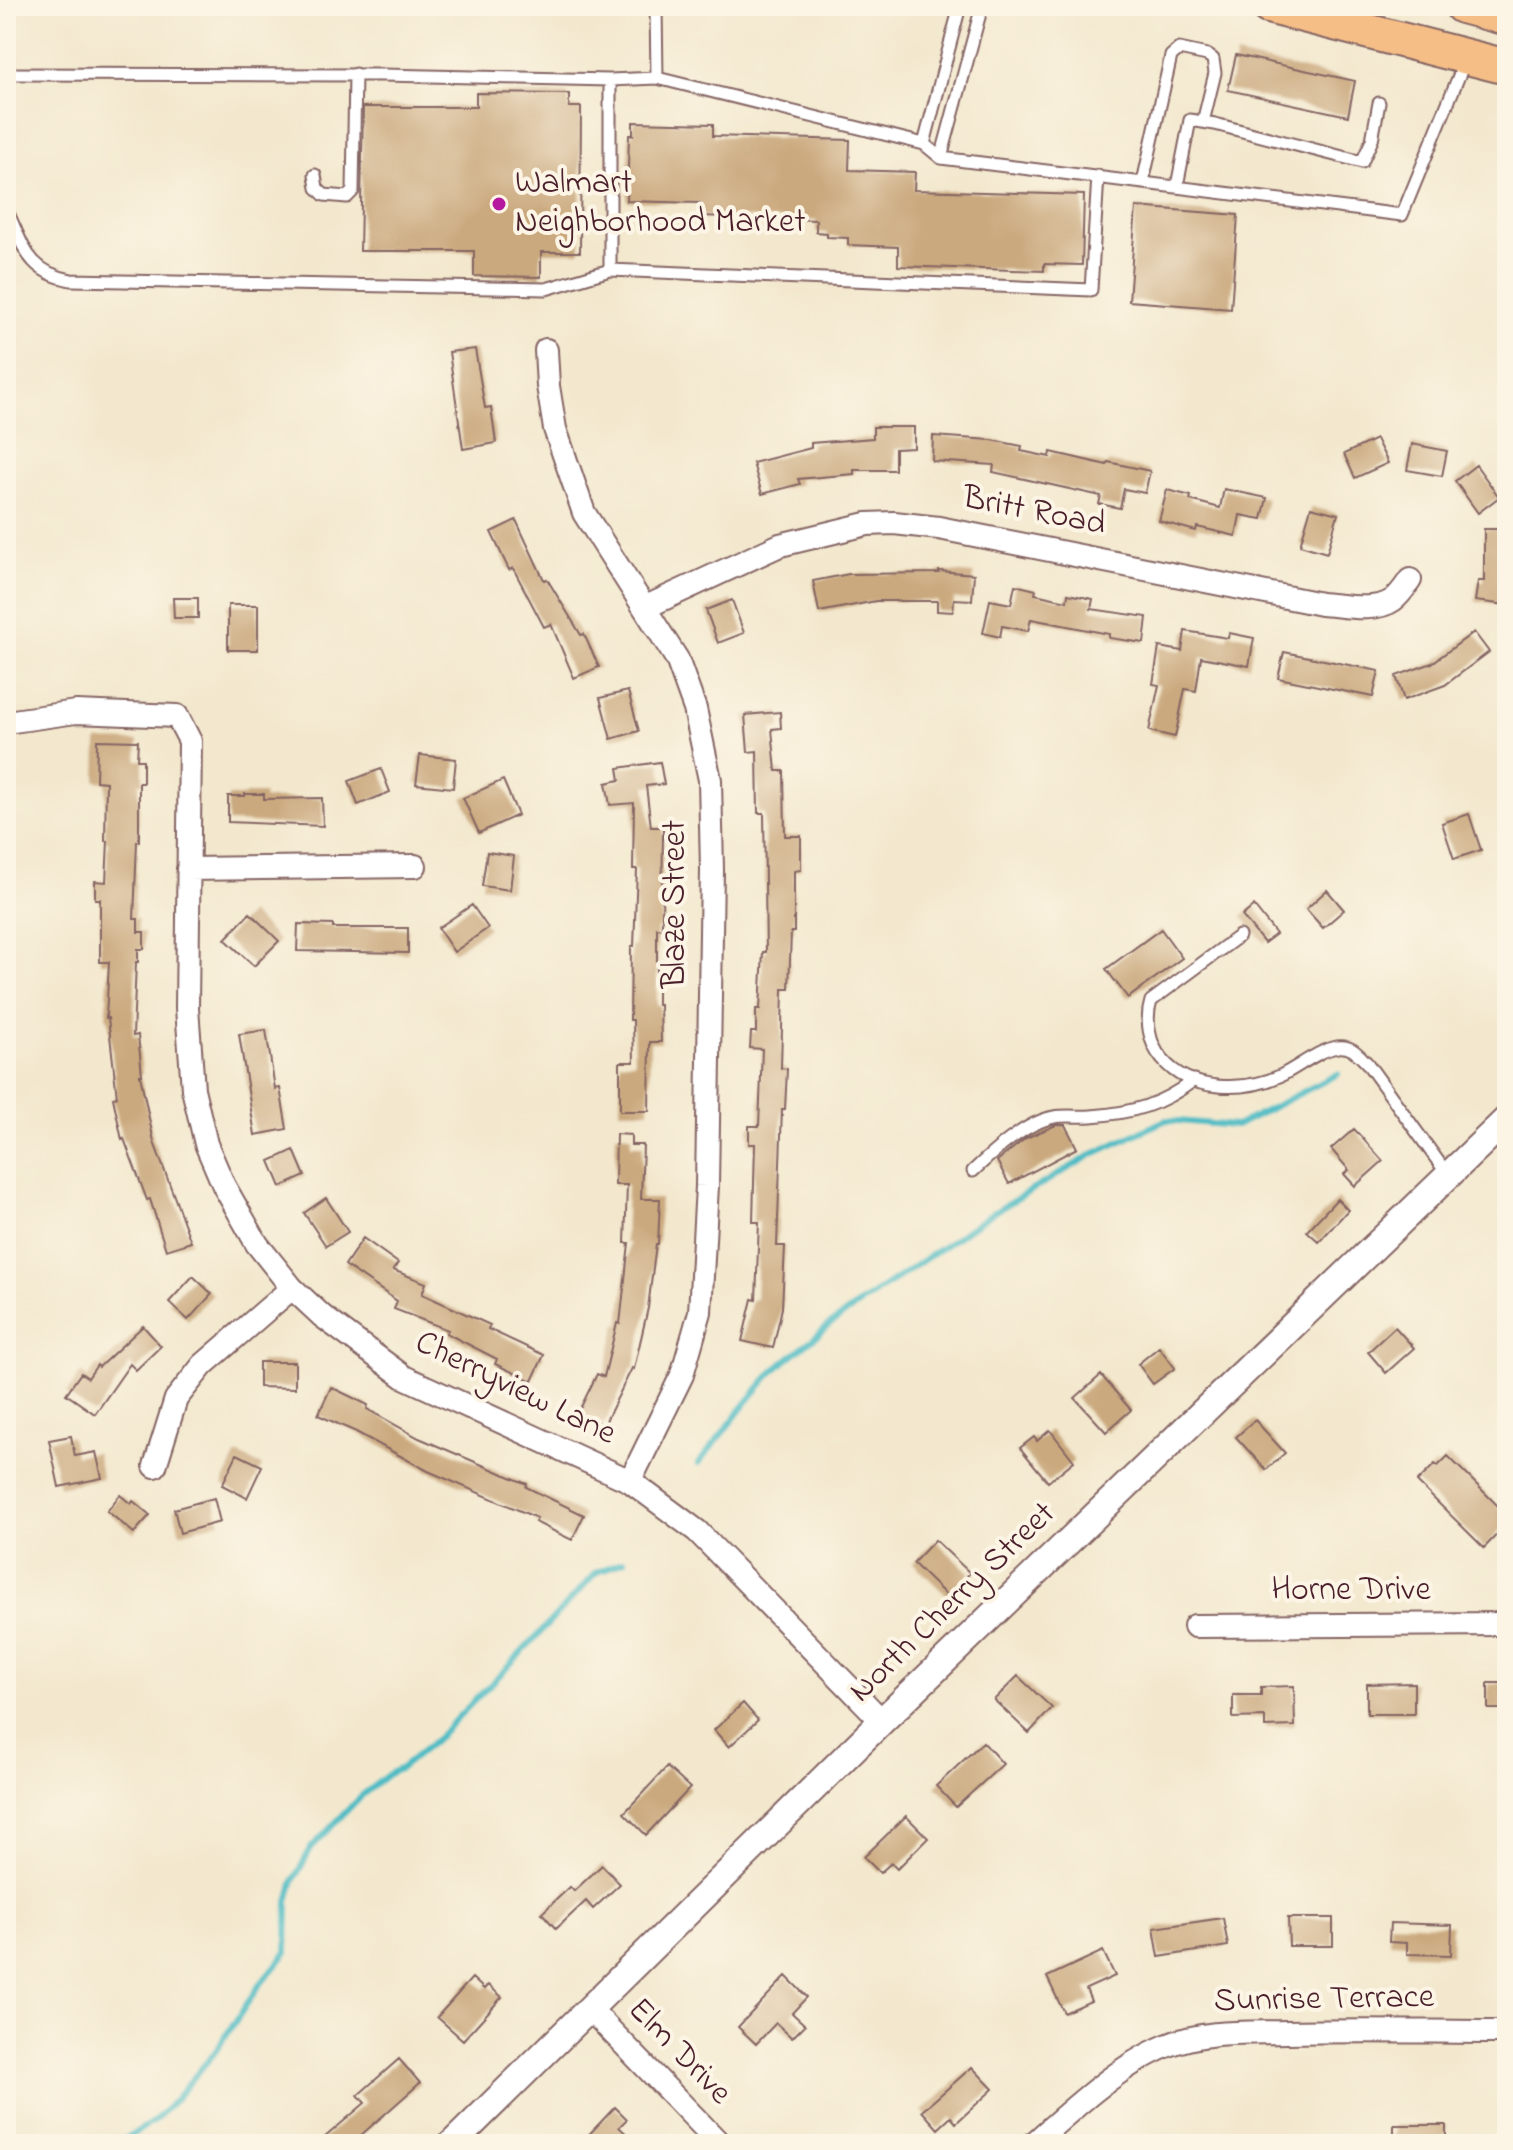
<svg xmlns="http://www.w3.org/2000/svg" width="1513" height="2150" viewBox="0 0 1513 2150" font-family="'Indie Flower',sans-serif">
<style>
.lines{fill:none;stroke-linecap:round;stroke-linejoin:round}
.stream{stroke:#4ebcc5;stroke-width:6}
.building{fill:#caa97e}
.service-casing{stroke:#856564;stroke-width:15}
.minor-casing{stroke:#856564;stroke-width:26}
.tertiary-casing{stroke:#856564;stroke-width:30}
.primary-casing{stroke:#856564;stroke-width:38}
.service{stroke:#fff;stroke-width:11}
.minor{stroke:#fff;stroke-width:22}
.tertiary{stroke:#fff;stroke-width:26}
.primary{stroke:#f6be87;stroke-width:34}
.poi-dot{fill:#b5179e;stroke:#fcf5e5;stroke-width:3}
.labels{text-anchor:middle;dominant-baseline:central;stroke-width:8;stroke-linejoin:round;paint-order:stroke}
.poi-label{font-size:34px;fill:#4a1f2b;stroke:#fcf5e5;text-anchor:start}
.street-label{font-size:34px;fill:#4a1f2b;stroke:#fcf5e5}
</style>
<rect width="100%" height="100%" fill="#fcf5e5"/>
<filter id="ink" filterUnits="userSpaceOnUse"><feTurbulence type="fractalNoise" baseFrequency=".0125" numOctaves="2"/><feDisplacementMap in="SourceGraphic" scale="16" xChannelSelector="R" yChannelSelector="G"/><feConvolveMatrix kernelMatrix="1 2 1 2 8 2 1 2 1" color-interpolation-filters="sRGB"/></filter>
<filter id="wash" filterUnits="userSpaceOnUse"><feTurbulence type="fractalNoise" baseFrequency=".006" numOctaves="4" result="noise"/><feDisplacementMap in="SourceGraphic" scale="32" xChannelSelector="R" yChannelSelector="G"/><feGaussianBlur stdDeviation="1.8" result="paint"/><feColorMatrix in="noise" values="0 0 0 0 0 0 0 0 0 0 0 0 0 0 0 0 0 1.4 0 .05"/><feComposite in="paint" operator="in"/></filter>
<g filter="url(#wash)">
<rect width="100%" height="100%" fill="#f3e8ce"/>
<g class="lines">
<path class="stream" d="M698 1464C723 1434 746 1400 773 1372 790 1354 812 1342 830 1324L991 1214 1093 1154 1166 1120 1236 1126 1338 1074
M117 2144 154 2121 174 2101 215 2052 258 1987 287 1952 288 1901 294 1880 311 1848 361 1796 390 1773 401 1768 433 1742 504 1671 597 1572 624 1561"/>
</g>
<g id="blocks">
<path class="building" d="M1236 55 1355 81 1348 116 1228 90Z
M476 93 569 94V107H581L580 252H541V277L474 276V251H360L363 107H476Z
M633 122 713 124V136L850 140 849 170 915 172 914 190 1084 195 1082 265 1044 264V271L898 266V247L848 245V238L827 237V233L816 232V220L700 216V203L627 201 629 135H633Z
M1136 207 1238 215 1231 309 1129 301Z
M475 349 485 408 491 407 496 443 463 449 449 352Z
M873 427H914V448L895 449V470H854V474L798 479 800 484 762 494 753 463 811 448V443L873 438Z
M933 436 991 440 1022 446 1021 451 1050 457 1051 452 1107 465 1108 462 1150 471 1145 493 1124 489 1120 508 1099 504 1101 496 993 472 994 465 932 461Z
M1376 439 1388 463 1355 478 1344 454Z
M1412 444 1447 451 1442 476 1407 470Z
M1476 465 1499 497 1478 513 1455 481Z
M1224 489 1267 498 1262 519 1240 515 1236 536 1197 527 1196 531 1159 521 1167 490 1191 496 1190 500 1220 508Z
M1311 507 1338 514 1327 553 1300 545Z
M516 520 544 580 547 579 581 635 584 634 599 667 574 678 551 624 544 627 513 568 509 570 491 532Z
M1484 529H1507V605L1475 601 1478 581H1484Z
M939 571 974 574 972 600 954 599 953 612 937 611V601H876L819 612 813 581 849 574 939 573Z
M1015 585 1036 590 1035 594 1067 601 1068 594 1093 599 1091 609 1147 617 1144 643 1109 638V634L1031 619 1028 631 1002 626 1000 637 983 633 990 600 1011 604Z
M173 598H198V618H174Z
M732 600 744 633 718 643 706 610Z
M228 605H258V650H228Z
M1185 631 1228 638 1229 633 1254 638 1249 666 1201 657 1196 691 1185 689 1175 737 1149 731 1159 685 1153 684 1159 647 1182 651Z
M1474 632 1489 652 1445 685 1404 700 1396 676 1432 663Z
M1284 652 1379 671 1373 697 1278 678Z
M628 691 639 731 611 739 600 698Z
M780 712 781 728 772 729 776 771H784L785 836H801V870L794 871V932H791L789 989H783L781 1068 787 1069 785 1109H782L777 1246H785L782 1308 773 1348 742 1341 752 1299 756 1300 759 1222H753L755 1144H749V1126H759L762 1049 750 1048 751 1032H756V1009H760L763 952H766L764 813H758L757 751 748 752 745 715Z
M97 740 138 741 137 760H143V783H139V841H137L134 919H138V932H144V949H138V962H136L133 1036 138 1035 142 1075H140L154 1142 191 1242 166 1250 150 1199 147 1200 124 1139 122 1140 113 1098 117 1097 108 1018H106L109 962H100V899H95V881L106 882 108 841H105L106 782 96 781Z
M420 755 456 759 453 788 416 784Z
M660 762 664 784 646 786 651 827H663L662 929 657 928V1005H660L661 1042H650L649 1111H620V1062H634L633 1020H630L631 946H634L637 869H633L634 803 610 805 606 783 620 780 618 768Z
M381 769 390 792 358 805 349 781Z
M503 780 518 815 479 833 463 798Z
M245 794H264V799L322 798 323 826 228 822V796H245Z
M1469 814 1481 850 1454 859 1442 823Z
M487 852 514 856 510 890 482 886Z
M1327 890 1344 910 1323 928 1306 909Z
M472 905 488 928 454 952 438 928Z
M1254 906 1276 934 1264 943 1242 916Z
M250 913 279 941 254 966 225 939Z
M298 924 333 925V928H408V953L297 951Z
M1161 929 1182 958 1128 998 1106 969Z
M266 1030 275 1089 280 1088 287 1129 255 1135 239 1034Z
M1056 1125H1065L1077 1148 1009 1184 997 1161 1026 1138Z
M1354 1129 1383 1161 1355 1186 1344 1174 1349 1170 1331 1149Z
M616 1134 631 1135V1145H643L641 1199H660L658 1244H656L648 1308 634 1369 632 1368 604 1425 578 1413 597 1374 604 1377 617 1323 620 1324 629 1243H625L627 1185H615Z
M294 1150 305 1176 281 1187 270 1161Z
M326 1198 348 1232 326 1246 304 1213Z
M1337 1199 1348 1210 1319 1242 1307 1231Z
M363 1238 398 1263 393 1270 426 1283 422 1294 490 1325 488 1329 544 1355 532 1381 495 1364 497 1359 446 1333 448 1330 394 1309 397 1301 345 1265Z
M193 1276 212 1294 188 1320 169 1302Z
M143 1326 161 1346 136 1370 130 1364 95 1414 66 1394 81 1373 88 1378 97 1365 99 1367Z
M1395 1327 1414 1348 1386 1373 1368 1352Z
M1159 1347 1175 1368 1153 1384 1138 1364Z
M259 1362H295V1388L259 1387Z
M1101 1375 1131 1410 1106 1432 1075 1398Z
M331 1387 368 1405 367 1409 419 1438 527 1484 526 1487 584 1515 572 1540 535 1522 537 1518 428 1471 356 1432 318 1415Z
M1255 1420 1285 1453 1266 1470 1236 1437Z
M1050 1430 1074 1461 1048 1482 1020 1448 1034 1437 1037 1441Z
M71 1436 75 1456 96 1452 102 1478 59 1487 49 1440Z
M237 1454 262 1466 247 1498 222 1485Z
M1448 1456 1507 1515V1524L1484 1548 1417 1482 1435 1464 1438 1466Z
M120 1495 131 1504 133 1501 150 1515 134 1533 107 1511Z
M214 1498 220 1522 180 1533 174 1509Z
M935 1540 970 1573 947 1596 913 1563Z
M1018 1676 1052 1708 1029 1733 994 1700Z
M1414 1683V1714H1367V1684Z
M1488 1683H1507V1709H1488Z
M1294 1686 1295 1726 1265 1727V1717L1233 1718V1695H1261V1687Z
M743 1703 758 1720 729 1747 714 1730Z
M983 1742 1003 1764 956 1807 936 1786Z
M667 1767 690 1788 646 1835 624 1813Z
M906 1816 928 1838 897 1869 891 1863 880 1873 864 1857Z
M602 1865 620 1884 593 1909 586 1901 556 1929 542 1913 570 1887 574 1891Z
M1223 1918 1228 1946 1159 1957 1154 1928Z
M1288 1918H1333V1946H1289Z
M1390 1923 1452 1925 1451 1955 1407 1954V1943L1389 1942Z
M1103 1951 1115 1976 1086 1989 1091 2001 1064 2013 1047 1977Z
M786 1976 807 1997 792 2013 805 2025 792 2038 776 2023 756 2044 738 2027Z
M472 1978 484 1989 488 1985 502 1997 463 2040 437 2017Z
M399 2059 420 2083 351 2144H317L365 2103 358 2095Z
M972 2067 993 2089 956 2123 951 2117 938 2129 922 2111Z
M615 2107 627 2119 619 2127 637 2144H580Z
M1394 2125H1446V2144H1394Z"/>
</g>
</g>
<g filter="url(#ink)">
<use href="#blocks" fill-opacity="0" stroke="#856564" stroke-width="2"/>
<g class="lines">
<defs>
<path id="service" d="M656 6 657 78
M6 74 382 75 610 80 657 78 924 144 941 158 1402 215 1465 61
M610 80V270
M924 144 960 6
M941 158 982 6
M315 175 317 188 324 195 347 197 353 191 355 74
M1143 182 1171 56 1179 49 1207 55 1213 59 1215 73 1203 122
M1177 186 1190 120 1215 124 1362 162 1372 140 1379 103
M6 209C24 246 27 272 71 280L546 289 610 270 1091 290 1098 176
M1239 936 1151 1001C1145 1020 1149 1044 1162 1059 1190 1093 1245 1092 1282 1075 1300 1066 1317 1051 1337 1047 1351 1045 1357 1053 1367 1063L1448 1175
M973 1171C993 1152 1026 1122 1054 1117 1066 1115 1079 1117 1091 1116 1133 1113 1161 1105 1194 1080"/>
<path id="minor" d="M546 350 548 386 555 429 584 513 677 659 695 709 710 780 712 870 707 1186 700 1312 682 1375 630 1481
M646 607 780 545 867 524 894 523 939 528 1321 604C1341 605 1375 613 1393 600 1400 595 1405 587 1410 580
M6 722 76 712 177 716 190 741 187 1008 193 1089 206 1144 224 1186 257 1244 292 1288 322 1316 404 1377 630 1481 697 1531 882 1721
M188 869 415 866
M155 1466 176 1399 203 1365 292 1288
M1195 1626 1507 1624
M589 2008 720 2144
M1033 2144C1071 2110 1118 2066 1166 2046 1204 2030 1246 2033 1286 2032 1360 2030 1433 2032 1507 2032"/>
<path id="tertiary" d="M452 2144 882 1721 1507 1119"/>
<path id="primary" d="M1268 6 1507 67
M1462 6 1507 18"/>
</defs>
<use href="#service" class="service-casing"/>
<use href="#minor" class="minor-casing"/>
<use href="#tertiary" class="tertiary-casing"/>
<use href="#primary" class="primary-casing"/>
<use href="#service" class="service"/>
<use href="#minor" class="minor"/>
<use href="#tertiary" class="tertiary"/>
<use href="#primary" class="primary"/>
</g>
</g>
<circle class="poi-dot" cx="499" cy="204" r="8"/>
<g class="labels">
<g class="poi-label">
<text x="515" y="184">Walmart<tspan x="515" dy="39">Neighborhood Market</tspan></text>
</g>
<g class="street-label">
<text transform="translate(1034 512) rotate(11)">Britt Road</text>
<text transform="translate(676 904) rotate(-90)">Blaze Street</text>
<text transform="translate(515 1389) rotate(26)">Cherryview Lane</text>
<text x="1351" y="1591">Horne Drive</text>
<text transform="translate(953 1603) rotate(-44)">North Cherry Street</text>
<text transform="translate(1324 2000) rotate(-1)">Sunrise Terrace</text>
<text transform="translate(679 2052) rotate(46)">Elm Drive</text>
</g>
</g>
<rect width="1513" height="2150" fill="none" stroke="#fcf5e5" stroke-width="32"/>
</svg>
